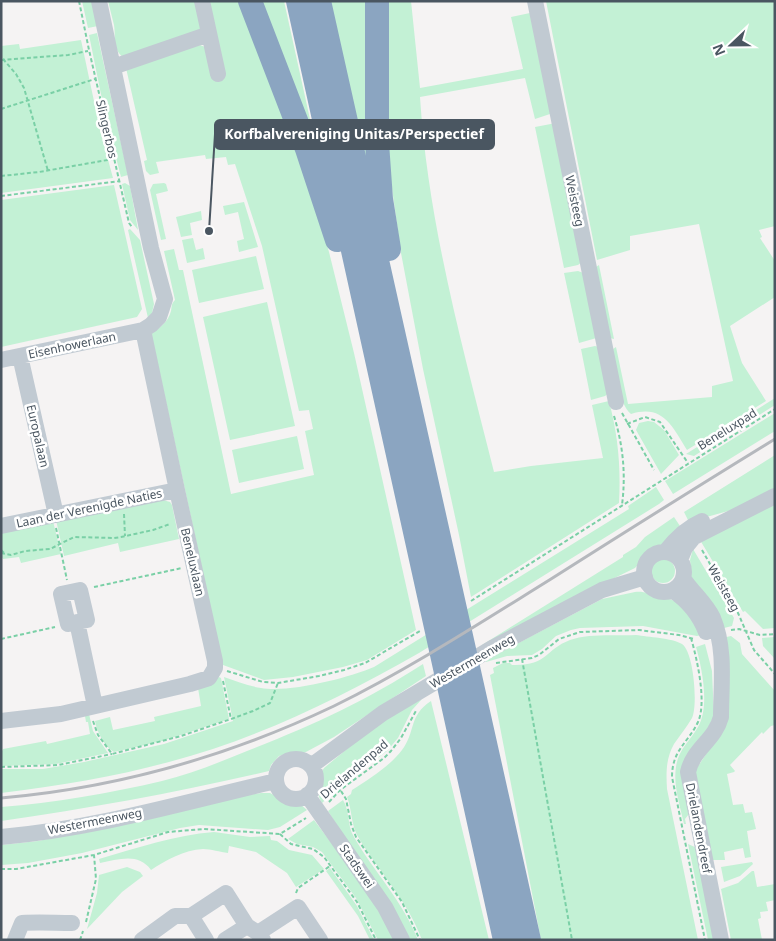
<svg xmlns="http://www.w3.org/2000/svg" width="776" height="941" viewBox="0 0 776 941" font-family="'Noto Sans',sans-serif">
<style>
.green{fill:#c3f1d5}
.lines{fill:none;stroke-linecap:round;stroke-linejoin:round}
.path{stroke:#7ad0a6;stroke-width:2;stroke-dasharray:4 2.5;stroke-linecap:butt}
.minor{stroke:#c1cad2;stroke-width:16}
.highway{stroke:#8ba5c1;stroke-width:24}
.rail{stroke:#b5b8bd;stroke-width:3}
.labels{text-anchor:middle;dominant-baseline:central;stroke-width:5;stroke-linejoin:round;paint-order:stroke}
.street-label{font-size:12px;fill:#4a5661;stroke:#fff}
.leader{fill:none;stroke:#4a5661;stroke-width:2}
.callout-dot{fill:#4a5661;stroke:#fff;stroke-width:2}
.callout{fill:#4a5661;stroke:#4a5661;stroke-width:2}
.callout-label{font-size:14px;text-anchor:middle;font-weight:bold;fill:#fff}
</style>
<rect width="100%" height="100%" fill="#f5f3f3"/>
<path class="green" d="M82 1H93L98 26 88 28Z
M108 1H198L201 29 124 58C112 49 116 38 114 25 112 17 110 9 108 1Z
M205 1H244L307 175 329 252 354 353 416 630 367 660 343 667 293 677 264 680 223 665 151 333C160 328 168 322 171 311 172 306 171 304 175 300L164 251 174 249 179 270H183L231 494 314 475 305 431 313 429 309 410 299 411 262 246 235 164 228 165 226 157 206 159 205 155 156 162 159 173 150 175 146 171 144 161 147 160 126 68 200 45 205 47Z
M257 1H284L317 151Z
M329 1H373L382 237Z
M386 1H411L420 88 523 69 511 17 530 13 553 113 535 119 525 78 420 97C428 224 463 348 494 472L531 466 603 458 592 405 609 401C618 436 621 466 619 503L471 597 459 535 423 369 401 253 389 167Z
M546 1H775V226L759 230 762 237 760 238 775 261V297L730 326 742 363 766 401 687 450C672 426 663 404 631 414 618 404 616 367 613 349L616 347 628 404 712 397V386L733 381 699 224 630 236V250L597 260Z
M97 33 128 175 121 177 106 119 89 35Z
M81 40 101 134 113 178 1 193V46L19 44 20 49Z
M556 123 583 261 578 265 564 268 535 127Z
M125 183 130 186 138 230 130 220 122 184Z
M164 183 166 184 168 191 156 194 166 239 161 240 150 190 153 184Z
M114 185 142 309 137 317 1 347V200Z
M244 202 258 247 239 252 237 241 244 239 238 212 225 215 223 206Z
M201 211 202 220 190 223 192 235 181 237 176 217Z
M130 229 140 240 154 304 152 313 148 318 128 230Z
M193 238 196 250 203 248 205 259 187 263 182 240Z
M256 256 264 289 199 303 192 270Z
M599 265 614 339 606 337 593 269Z
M578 271 586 274 600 337 579 343 564 273Z
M267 302 295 426 230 440 203 317Z
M595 346 602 348 611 391 605 396 591 400 581 349Z
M775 398V405L694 456 686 454Z
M775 413V431L673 494 665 481Z
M648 421 654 422 664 430 679 455 661 474 636 430 639 423Z
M297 436 304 469 239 483 232 450Z
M775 455V490L739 508 703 518 690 524 684 512Z
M656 487 664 500 659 504 419 653C340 698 257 739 169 762 114 777 58 786 1 793V769H43L84 762 164 744 233 721 224 677C236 681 248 686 261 688 289 693 348 678 374 667L629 509 628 506Z
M163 500 170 502 172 505 179 539 120 552 118 543 64 556 56 520Z
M775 503V628L763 629 745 611 743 612 700 540Z
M674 517 682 529 663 545 650 551 635 568 588 591 483 649 482 645 623 557V555L636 547 645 537Z
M53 521 61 554 21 563 19 557 3 559 1 556V532Z
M693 549 734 618 732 626 720 629 690 577 689 571 691 570 690 560Z
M651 571a12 12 0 1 1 24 0a12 12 0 1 1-24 0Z
M635 592C644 591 649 594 658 596 689 603 686 610 701 635L697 636 643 626 580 628 571 630 556 636 542 649 532 655 507 656 486 662V660L602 599Z
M636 635C648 637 672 638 682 644 694 652 698 706 692 718 687 727 680 735 674 744 666 758 666 772 667 789L698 940H541L490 675 494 673 493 668 503 663H510L512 665C548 666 544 650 570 640 588 633 617 636 636 635Z
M731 636 740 643 742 654 775 691V725L771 726 763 734 762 732 730 765 735 771 734 772 727 774 733 805 743 804 745 813 752 812 756 829 747 831 751 857 745 858 743 848 724 852 725 860H711L695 771 712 745 722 638Z
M775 637V659L763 646 762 638Z
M705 644 712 671 714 717 702 738 689 814 685 819 686 824H684C680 806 673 785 676 767 678 750 690 741 698 727 710 707 702 668 696 647Z
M423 664 426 676 334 737 304 753 292 752 279 756 271 765 269 771C180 792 91 808 1 821V807C53 803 111 793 162 781 191 774 220 762 247 751 311 726 366 701 423 664Z
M219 677 221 678 229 719 162 741 114 752C104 746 97 732 95 721L110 717 113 730 155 721 154 717 201 706 198 688Z
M422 699 412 710 398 738 387 751 337 789 322 803C315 793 318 778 324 768L382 720Z
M431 701 489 940H422C407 899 378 871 357 835 351 823 352 810 347 797L351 794 352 790C369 779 389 767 402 750 416 732 408 716 431 701Z
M89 714 93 731 108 753 56 764 1 766V753L3 749 46 741 47 744 90 734 88 722H86L85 716Z
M261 793H270L287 802 300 804 307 810 280 827 268 830 199 825 180 828 82 853 28 863 1 865V845L38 841 106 827 194 804Z
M343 800C350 811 347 826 354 837 374 872 403 901 418 940H408L328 811Z
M314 820 361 882 397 940H378L356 898 322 852 313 847 297 844 288 839Z
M214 832 250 837 270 836 271 840 277 841 289 850 312 855 324 869 296 887 287 873 256 852 229 846 228 853C220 852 211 849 203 849 184 850 166 860 151 870 138 852 118 860 100 863L99 859C137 848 175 835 214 832Z
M688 844 697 848 716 940H708Z
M752 862 753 864 740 876 724 882 721 867Z
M127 867 140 872 143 876 122 892 87 929 97 893 99 875Z
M330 868 357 906 374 940H370L358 916 326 871Z
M752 871H754L757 887 775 884V900L766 902 768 911 760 912 761 918 758 919 762 940H731L721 889 738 883Z"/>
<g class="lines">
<path class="path" d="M79 1 89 50 129 223 132 227
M3 59 16 74 24 88 48 171
M1 60 68 55 88 51
M1 109 95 79
M1 176 39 172 113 159
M1 196 120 181
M622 413 654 470
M614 416C623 445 626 474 622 505
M627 424 645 417 660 422 688 463
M124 514 125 536
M56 528 67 580
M1 550 5 554
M702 550 738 613 754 650 775 674
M1 553 11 555 25 551 50 549 74 537 114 538 121 537 153 530 170 524
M94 587 182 568
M471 601 775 409
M731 630 739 629 760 635 775 634
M691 638C697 659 707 702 698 722 688 743 672 750 672 777L705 940
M1 639 55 627
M522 659 572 940
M496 663 532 658 539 655 559 639 580 632 639 630 679 635 694 639
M227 671 263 682 278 683 319 676 344 670 365 663 420 631
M223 681 231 719 253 711 270 703 278 683
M93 721 98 735 112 754 181 736 231 719
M1 747V735
M1 767 58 765 112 754
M341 791 346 799 351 824 356 837 402 902 420 940
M329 802 340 790 384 758 391 751 401 738 417 709
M280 834 291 844 313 849 324 857 357 902 376 940
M1 869H16L94 855 168 832 204 829 280 834 306 818
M296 893 298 888 330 866
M86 922 96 879 94 855
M80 940 83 931"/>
<path class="minor" d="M202 1 218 74
M535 1 616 402
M113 67 209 34
M20 356 56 515
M1 360 143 330 151 325 159 317 165 299 151 248 99 1
M1 526 177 490
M666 551C676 538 686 528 702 521
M644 572a20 20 0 1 1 40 0a20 20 0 1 1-40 0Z
M680 560 685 548 694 537 775 496
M683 578C692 592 706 603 713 618 726 649 721 685 721 717 715 740 693 749 688 772L721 940
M80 590 87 620 68 624 61 594Z
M672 590C688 601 699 614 706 632
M77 622 95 706
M1 721 61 714 190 684 209 678 215 668V661L177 490 143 330
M276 779a20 20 0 1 1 40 0a20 20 0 1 1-40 0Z
M311 766 383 713 494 647 602 590 645 577
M307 795 385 907 402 940
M1 837C94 829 185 802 276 781
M191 916 206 940
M258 933 298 907 320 940
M15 940 22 923C39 922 55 923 72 923
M142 940 175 916H191L226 893 247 926 258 933 263 940
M225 940 247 926"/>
<path class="highway" d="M250 1 307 149 337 240
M298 1 505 940
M319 1 529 940
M377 1V143L381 199 389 249"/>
<path class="rail" d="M1 798C117 788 229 756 334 706 409 669 480 623 551 579 625 532 700 485 775 439"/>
</g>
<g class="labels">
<g class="street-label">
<text transform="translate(107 129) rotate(77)">Slingerbos</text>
<text transform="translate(575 201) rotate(78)">Weisteeg</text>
<text transform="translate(72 345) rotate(-12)">Eisenhowerlaan</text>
<text transform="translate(727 429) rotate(-32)">Beneluxpad</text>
<text transform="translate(38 436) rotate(77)">Europalaan</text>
<text transform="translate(89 508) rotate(-12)">Laan der Verenigde Naties</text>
<text transform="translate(193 562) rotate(77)">Beneluxlaan</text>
<text transform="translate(724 588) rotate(60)">Weisteeg</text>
<text transform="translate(472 661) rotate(-30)">Westermeenweg</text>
<text transform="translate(354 769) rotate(-40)">Drielandenpad</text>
<text transform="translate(95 821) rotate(-11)">Westermeenweg</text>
<text transform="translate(699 828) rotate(79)">Drielandendreef</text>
<text transform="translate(357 866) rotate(55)">Stadswei</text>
</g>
</g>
<path class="leader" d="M209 231L215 134"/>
<circle class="callout-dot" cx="209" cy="231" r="5"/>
<rect class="callout" x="215" y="120" width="279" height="29" rx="5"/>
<g class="callout-label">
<text x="354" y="139">Korfbalvereniging Unitas/Perspectief</text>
</g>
<rect width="776" height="941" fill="none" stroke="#4a5661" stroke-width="5"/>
<g transform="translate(731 45) rotate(248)" stroke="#ffffff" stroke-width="4" paint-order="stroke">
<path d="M0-4L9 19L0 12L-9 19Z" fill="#4a5661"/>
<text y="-8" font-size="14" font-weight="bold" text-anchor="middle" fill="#4a5661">N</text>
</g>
</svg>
